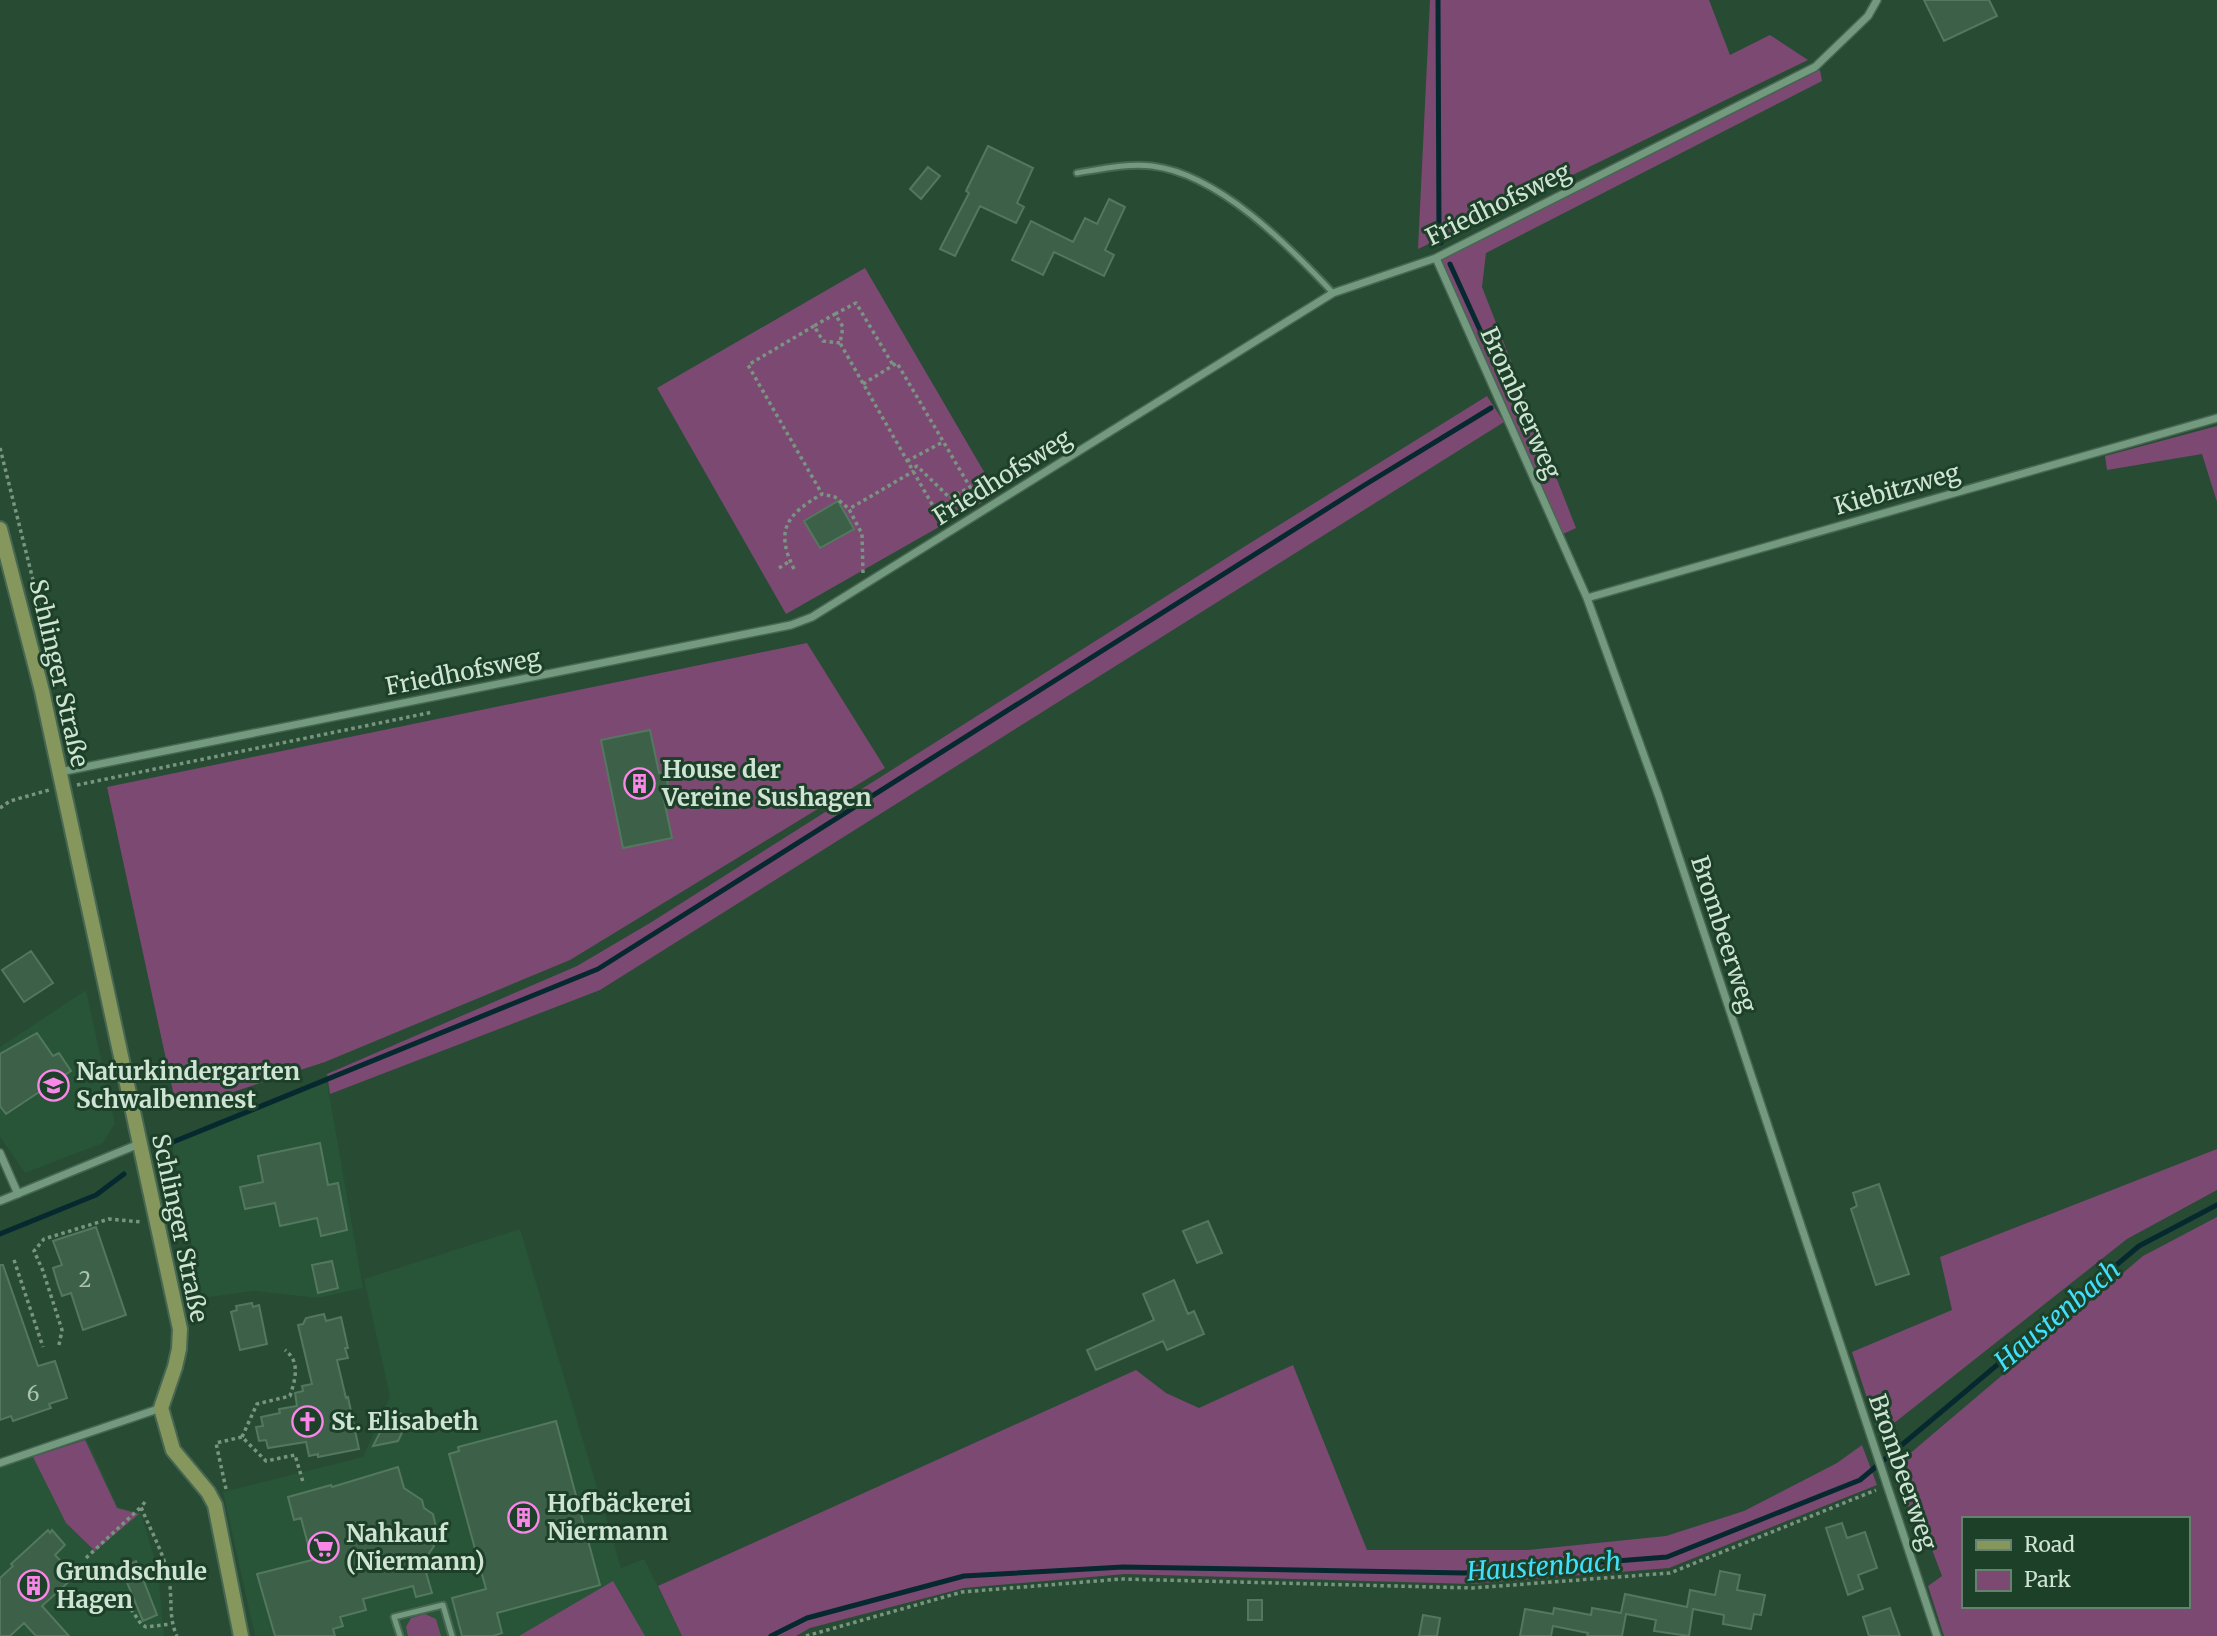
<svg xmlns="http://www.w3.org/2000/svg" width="2217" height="1636" viewBox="0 0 2217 1636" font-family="Merriweather,serif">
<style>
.built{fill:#285437}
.green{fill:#7c4973;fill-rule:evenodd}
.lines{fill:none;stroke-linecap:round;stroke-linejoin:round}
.stream{stroke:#062930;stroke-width:5}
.building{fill:#3d6148;stroke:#53785e;stroke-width:2}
.lane-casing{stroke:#476752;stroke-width:9}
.street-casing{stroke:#476752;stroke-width:10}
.secondary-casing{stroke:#476752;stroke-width:18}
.path{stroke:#799581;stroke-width:3.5;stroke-dasharray:3.5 3.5;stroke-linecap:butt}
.lane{stroke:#73997e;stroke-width:5}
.street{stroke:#73997e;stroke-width:7}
.secondary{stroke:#85975c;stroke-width:14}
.labels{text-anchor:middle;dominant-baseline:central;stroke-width:6;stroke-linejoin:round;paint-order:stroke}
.number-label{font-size:21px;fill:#abc3b2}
.street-label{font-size:24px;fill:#d0e4d5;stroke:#1d4029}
.poi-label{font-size:24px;font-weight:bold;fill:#d0e4d5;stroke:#1d4029;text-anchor:start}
.water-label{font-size:26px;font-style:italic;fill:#40dffc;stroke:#1d4029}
</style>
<rect width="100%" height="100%" fill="#284b33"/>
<path class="built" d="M86 990 115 1123 103 1143 25 1173 0 1137V1047Z
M327 1082 363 1288 318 1298 254 1291 202 1298 172 1145Z
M520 1229 621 1568 644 1559 682 1636H255L223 1492 363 1457 390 1397 364 1279Z
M86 1438 118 1507 141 1513 158 1570 164 1636H0V1468Z"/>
<path class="green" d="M1430 0H1709L1730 55 1770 35 1808 60C1678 123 1549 188 1418 249Z
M1820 70 1822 81 1486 253 1482 287 1576 528 1563 534 1441 260Z
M865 268 997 494 786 614 657 388Z
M1487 396 1504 422 600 990 330 1094 327 1074 577 966 650 923 1247 545Z
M2217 426V502L2202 454 2107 470 2105 456Z
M807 643 885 768 570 960 325 1062 177 1110 107 787Z
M2217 1149V1190L2127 1239 1879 1435 1852 1352 1952 1310 1940 1257Z
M2217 1217V1636H1944L1928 1586 1942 1576 1926 1534H1918L1894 1467 2143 1256ZM1963 1519H2187V1606H1963Z
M1293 1365 1367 1550H1528L1666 1536 1744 1511 1837 1463 1862 1445 1877 1485 1669 1568 1472 1584 1125 1574 964 1588 810 1628 796 1636H682L658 1586 1136 1370 1166 1393 1199 1408Z
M85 1440 117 1508 139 1514 95 1551 66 1523 33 1457Z
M613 1581 645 1636H519Z
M425 1614 436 1619 441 1636H408L406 1627 411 1618Z"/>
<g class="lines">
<path class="stream" d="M1438 0 1439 238 1441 243
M1450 264 1510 396
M168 1144 598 969 1363 486 1491 408
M0 1234 96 1195 124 1174
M771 1636 807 1618 964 1576 1123 1567 1464 1573 1667 1557 1860 1480 2139 1246 2217 1205"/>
</g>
<path class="building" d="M1924 0H1989L1997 16 1944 41Z
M988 146 1033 168 1017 203 1024 207 1016 223 980 206 955 256 940 249 969 193 966 191Z
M928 167 940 176 921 199 910 189Z
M1109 199 1125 207 1105 250 1114 255 1104 276 1054 252 1043 275 1012 260 1031 221 1073 242 1085 218 1097 224Z
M838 501 854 529 820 548 804 521Z
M650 730 659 773 665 772 670 794 663 795 672 838 623 848 601 740Z
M31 951 53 983 24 1002 2 970Z
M37 1033 53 1056 59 1053 71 1071 6 1114 0 1106V1054Z
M320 1143 328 1185 338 1183 347 1230 321 1236 317 1218 280 1226 275 1203 245 1209 240 1187 263 1182 258 1156Z
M1879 1184 1909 1274 1876 1285 1851 1209 1857 1206 1853 1193Z
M1208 1221 1222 1253 1197 1263 1183 1231Z
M96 1227 126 1315 83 1330 71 1293 62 1296 58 1285 53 1268 62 1265 53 1241Z
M332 1261 338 1288 318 1293 312 1265Z
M0 1265H3L38 1366 55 1361 67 1398 49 1404 51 1408 13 1421 11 1416 0 1420Z
M1174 1280 1188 1314 1194 1311 1204 1334 1167 1350 1163 1341 1096 1370 1087 1350 1154 1320 1143 1294Z
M252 1303 253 1307 259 1305 267 1344 240 1350 231 1312 237 1310 236 1306Z
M324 1314 326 1321 341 1317 348 1348H345L348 1358 337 1360 346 1398 348 1397 359 1449 318 1457V1454L309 1456 306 1442 268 1448 266 1440 259 1441 256 1427 263 1426 261 1417 280 1413 279 1409 297 1406 295 1393 303 1391 302 1386 312 1384 298 1325 303 1324 306 1318Z
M392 1409 409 1418 398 1441 373 1446Z
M556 1421 600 1585 497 1613 502 1633 493 1636H462L452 1598 486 1589 449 1454 459 1451 458 1447Z
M398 1467 404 1488 422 1500 424 1508 433 1514 436 1527 431 1536 434 1546 423 1562 432 1593 416 1597 413 1586 363 1599 366 1610 340 1617 343 1626 333 1629 335 1636H275L257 1574 312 1560 301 1518 294 1520 288 1497 331 1485 332 1487Z
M1842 1523 1847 1538 1865 1532 1877 1568 1858 1575 1863 1589 1848 1595 1826 1528Z
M48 1530 50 1533 52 1530 65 1545 55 1555 73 1574 71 1576 73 1578 42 1606 69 1636H36L24 1623 10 1636H0V1578L13 1566 11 1564Z
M136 1561 157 1615 143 1621 121 1568Z
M1720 1571 1740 1575 1737 1590 1765 1595 1761 1615 1754 1614 1751 1629 1723 1624 1724 1615 1693 1609 1689 1636 1654 1631 1656 1620 1626 1614 1622 1636H1587L1588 1633 1553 1626 1551 1636H1520L1525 1609 1553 1614 1554 1608 1591 1615 1592 1608 1621 1613 1625 1594 1687 1607 1690 1590 1715 1595Z
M1248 1600H1262V1620H1248Z
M1890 1608 1900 1636H1869L1863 1617Z
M1423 1615 1440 1618 1437 1636H1419Z"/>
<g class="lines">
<defs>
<path id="lane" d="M1077 173C1101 169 1128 163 1152 166 1219 174 1289 246 1333 293
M400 1636 394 1617 443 1605 452 1636"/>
<path id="street" d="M1436 258 1587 598 1659 797 1937 1636
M1587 598 2217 418
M60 772 791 625 812 617 1333 293 1436 258 1815 67 1868 16 1877 0
M0 1153 18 1194
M0 1201 139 1144
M0 1463 161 1408"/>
<path id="secondary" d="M0 529 42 691 180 1329 179 1349 175 1367 161 1408 173 1450 208 1492 215 1505 241 1636"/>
</defs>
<use href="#lane" class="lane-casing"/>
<use href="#street" class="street-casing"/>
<use href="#secondary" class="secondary-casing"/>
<path class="path" d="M835 314 856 303 893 365
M814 326 748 365 822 494
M840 343 823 341 814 326 835 314 843 327 840 343 933 506 950 518
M863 384 897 363 970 487 950 498 917 466 912 469
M0 448 47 636
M907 461 943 442
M779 568 790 561
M794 569C774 529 788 514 822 494L835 497 849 509
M863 573 862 534 849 509 914 471
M77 785 433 712
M0 808 10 801 49 790
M14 1260 43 1347
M59 1345 62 1330 43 1271 34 1251 44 1239 109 1219 141 1222
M242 1437 257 1404 290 1396C295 1380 301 1362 285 1350
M226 1489 216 1443 242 1437 266 1461 295 1455 303 1482
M145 1502 141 1507C149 1527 161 1548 167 1570 174 1592 167 1616 177 1636
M86 1558 141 1507
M131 1609 141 1624 146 1627 171 1624
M806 1636 962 1592 1121 1579 1473 1588 1670 1573 1876 1490"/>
<use href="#lane" class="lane"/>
<use href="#street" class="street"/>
<use href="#secondary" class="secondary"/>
</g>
<defs>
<symbol id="building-ring" viewBox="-11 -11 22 22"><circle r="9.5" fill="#1d4029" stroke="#f987e8" stroke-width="1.5"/><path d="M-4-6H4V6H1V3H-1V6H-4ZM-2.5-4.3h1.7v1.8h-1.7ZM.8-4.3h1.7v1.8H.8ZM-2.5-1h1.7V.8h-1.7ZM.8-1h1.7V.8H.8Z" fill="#f987e8"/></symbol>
<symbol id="school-ring" viewBox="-11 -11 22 22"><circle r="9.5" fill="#1d4029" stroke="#f987e8" stroke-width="1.5"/><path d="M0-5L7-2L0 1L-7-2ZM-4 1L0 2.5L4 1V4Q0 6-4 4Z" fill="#f987e8"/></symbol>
<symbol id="church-ring" viewBox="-11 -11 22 22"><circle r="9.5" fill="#1d4029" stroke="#f987e8" stroke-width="1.5"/><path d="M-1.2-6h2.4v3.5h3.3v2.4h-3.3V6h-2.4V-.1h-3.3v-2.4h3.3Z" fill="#f987e8"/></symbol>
<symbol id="supermarket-ring" viewBox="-11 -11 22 22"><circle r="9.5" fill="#1d4029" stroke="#f987e8" stroke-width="1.5"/><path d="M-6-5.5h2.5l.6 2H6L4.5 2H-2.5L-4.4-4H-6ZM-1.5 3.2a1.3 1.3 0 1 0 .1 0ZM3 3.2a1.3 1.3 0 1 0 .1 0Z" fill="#f987e8"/></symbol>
</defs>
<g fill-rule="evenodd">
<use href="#building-ring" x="622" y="766" width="35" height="35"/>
<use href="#school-ring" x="36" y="1068" width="35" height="35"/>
<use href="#church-ring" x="290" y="1404" width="35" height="35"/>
<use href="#building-ring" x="506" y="1500" width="35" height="35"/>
<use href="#supermarket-ring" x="306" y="1530" width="35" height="35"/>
<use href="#building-ring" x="16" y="1568" width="35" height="35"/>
</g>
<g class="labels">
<g class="number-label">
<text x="85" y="1279">2</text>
<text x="33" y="1393">6</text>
</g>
<g class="street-label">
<text transform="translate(1498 204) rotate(-26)">Friedhofsweg</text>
<text transform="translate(1521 403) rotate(66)">Brombeerweg</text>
<text transform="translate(1002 477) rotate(-32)">Friedhofsweg</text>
<text transform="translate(1897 489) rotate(-16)">Kiebitzweg</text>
<text transform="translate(463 672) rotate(-11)">Friedhofsweg</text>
<text transform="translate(59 673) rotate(77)">Schlinger Straße</text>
<text transform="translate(1724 934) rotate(72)">Brombeerweg</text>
<text transform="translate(180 1228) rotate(78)">Schlinger Straße</text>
<text transform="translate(1903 1472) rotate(71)">Brombeerweg</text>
</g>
<g class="poi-label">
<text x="662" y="769">House der<tspan x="662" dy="28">Vereine Sushagen</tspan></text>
<text x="76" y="1071">Naturkindergarten<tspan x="76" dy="28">Schwalbennest</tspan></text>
<text x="331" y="1421">St. Elisabeth</text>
<text x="547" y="1503">Hofbäckerei<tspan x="547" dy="28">Niermann</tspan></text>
<text x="346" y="1533">Nahkauf<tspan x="346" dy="28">(Niermann)</tspan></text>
<text x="56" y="1571">Grundschule<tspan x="56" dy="28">Hagen</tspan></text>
</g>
<g class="water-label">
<text transform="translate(2057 1315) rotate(-40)">Haustenbach</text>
<text transform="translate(1544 1566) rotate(-4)">Haustenbach</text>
</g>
</g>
<rect x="1962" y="1517" width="228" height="91" fill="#1d4029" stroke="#65826e" stroke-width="2"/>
<rect x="1976" y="1540" width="35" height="10" fill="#85975c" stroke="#65826e" stroke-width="2"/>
<text x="2024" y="1552" font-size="21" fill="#d0e4d5">Road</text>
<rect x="1976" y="1570" width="35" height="21" fill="#7c4973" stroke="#65826e" stroke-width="2"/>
<text x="2024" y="1587" font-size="21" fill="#d0e4d5">Park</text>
</svg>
